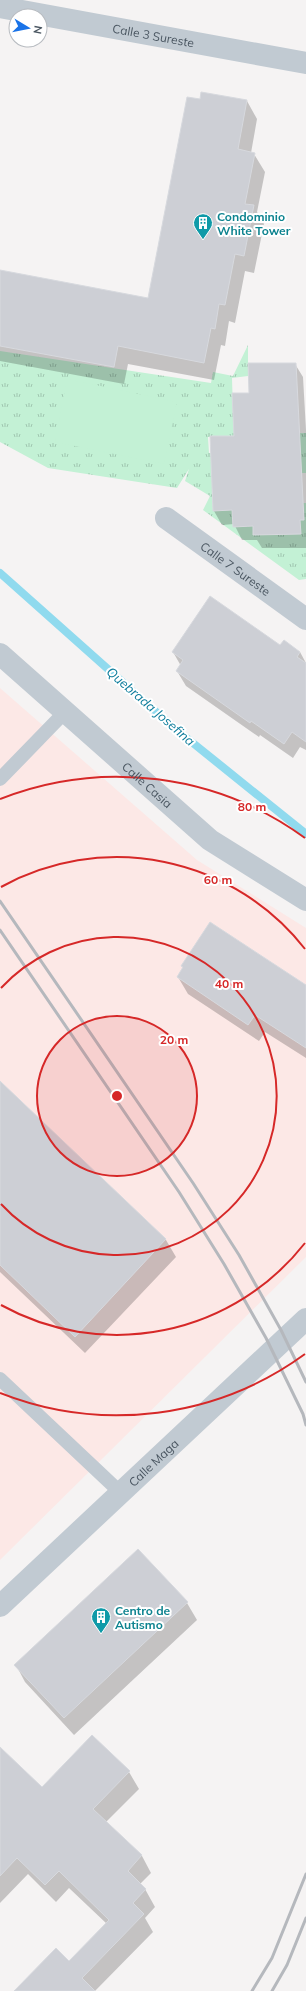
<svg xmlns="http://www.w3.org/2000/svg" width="306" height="1991" viewBox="0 0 306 1991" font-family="Mulish,sans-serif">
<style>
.medical{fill:#fce8e6}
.grass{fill:url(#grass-tufts)}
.pitch{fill:#c3f1d5}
.shadow{fill:#0003}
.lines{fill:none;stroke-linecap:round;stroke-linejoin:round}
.stream{stroke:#90daee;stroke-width:8}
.building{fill:#cdcfd5;stroke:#d7d9de}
.lane{stroke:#c1cad2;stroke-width:14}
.street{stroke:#c1cad2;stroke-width:22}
.rail{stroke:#b5b8bd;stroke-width:3}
.ring{fill:none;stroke:#d62828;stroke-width:2}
.labels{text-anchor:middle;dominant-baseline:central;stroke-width:4;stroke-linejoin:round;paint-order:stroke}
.street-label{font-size:12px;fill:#4a5661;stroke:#fff}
.culture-label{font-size:12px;font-weight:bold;fill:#0d838f;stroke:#fff;text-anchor:start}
.water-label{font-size:13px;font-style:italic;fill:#0c7c9b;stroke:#fff}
.centre{fill:#d62828;stroke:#fff;stroke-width:2}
.ring-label{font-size:12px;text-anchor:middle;font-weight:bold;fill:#d62828;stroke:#fff;stroke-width:4;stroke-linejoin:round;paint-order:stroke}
</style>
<defs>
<pattern id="grass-tufts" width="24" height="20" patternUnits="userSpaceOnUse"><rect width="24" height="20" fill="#c3f1d5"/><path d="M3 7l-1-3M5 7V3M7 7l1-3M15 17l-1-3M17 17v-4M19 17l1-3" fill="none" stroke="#a0c6b0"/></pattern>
</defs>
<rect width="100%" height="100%" fill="#f5f3f3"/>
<path class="medical" d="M0 688 197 860 306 928V1257L0 1560Z"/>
<path class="grass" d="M248 345V376L232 378 233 412 250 435 208 437 209 453 235 452 212 490 213 511 232 510 233 527 253 526V535L300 534V520H304L303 503H306V579L299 580 203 510 210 496 185 481 189 469 177 488 48 468 0 442V351L211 383 213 372 233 376Z
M299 433H306V473H292Z"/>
<path class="pitch" d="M67 379 177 402 164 464 55 442Z"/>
<path class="shadow" d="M201 101H247L257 119 251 153 254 154 265 172 257 212 264 224 254 273 245 271 235 323 229 321 225 346 221 345 214 380 128 364 124 384 0 361V271L149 299Z
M295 364 303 377 306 430V548H262L257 540H242L234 524 222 525 214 511 235 437 250 394Z
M281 647 300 652 306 663V750L300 747 293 758 260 735 259 737 186 686 177 671 181 666 173 652Z
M182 966 306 986V1058L265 1032 259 1041 188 994 178 977 184 969Z
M0 1082 166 1240 176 1257 85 1353 0 1272Z
M187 1603 197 1620 74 1735 25 1682 16 1665Z
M0 1748 42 1788 129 1772 139 1789 106 1822 142 1856 151 1873 140 1884 145 1889 155 1907 145 1918 153 1932 95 1991H24L69 1963 107 1924 69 1888 56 1902 28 1874 0 1903Z"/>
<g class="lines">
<path class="stream" d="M0 573 173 727 306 834"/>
</g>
<path class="building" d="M201 92 247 100 238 149 255 153 245 204 254 205 244 256 235 254 225 305 219 304 215 329 211 328 204 363 118 346 114 367 0 346V270L148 298 187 97 200 99Z
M248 363H296L304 520H300L301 534 253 535V526L233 527 232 510 213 511 210 436H234L232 393H249Z
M210 596 280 645 284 640 300 652 297 657 306 663V742L292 732 284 744 251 721 250 723 176 671 183 660 172 652Z
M210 922 306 985V1048L255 1015 248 1025 177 977 183 967 181 966Z
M0 1081 166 1239 75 1337 0 1265Z
M138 1549 188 1602 64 1718 14 1665Z
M92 1735 130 1771 93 1809 142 1855 128 1871 146 1889 133 1903 144 1914 82 1978 95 1991H14L56 1948 69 1961 109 1920 59 1871 45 1885 17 1858 0 1876V1747L42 1787Z"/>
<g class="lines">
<path class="lane" d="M0 779 65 712
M0 1379 121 1493"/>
<g class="street">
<path id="s1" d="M0 7 306 63"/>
<path id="s2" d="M166 518 306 619"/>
<path id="s3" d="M0 654 210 840 306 900"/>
<path id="s4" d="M0 1606 306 1319"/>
</g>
<path class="rail" d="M0 901 193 1183 239 1255 281 1330 306 1382
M0 930 179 1192 224 1264 266 1338 303 1414 306 1425
M252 1991 272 1958 306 1874
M272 1991 287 1965 306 1918"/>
</g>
<circle cx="117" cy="1096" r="80" fill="#d62828" fill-opacity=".12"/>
<g class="ring">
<circle cx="117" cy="1096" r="80"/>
<path d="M1 988A159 159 0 1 1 1 1204"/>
<path d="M305 1243A239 239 0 0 1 1 1305M1 887A239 239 0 0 1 305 949"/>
<path d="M305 1354A319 319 0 0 1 0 1393M0 799A319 319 0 0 1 305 838"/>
</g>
<defs>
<symbol id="building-pin" viewBox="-11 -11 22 30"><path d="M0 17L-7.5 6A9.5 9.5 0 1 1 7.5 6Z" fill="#0f9aa8" stroke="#fff"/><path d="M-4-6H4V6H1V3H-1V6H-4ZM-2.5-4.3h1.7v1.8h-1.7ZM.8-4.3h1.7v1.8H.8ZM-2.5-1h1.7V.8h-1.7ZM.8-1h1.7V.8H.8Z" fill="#fff"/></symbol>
</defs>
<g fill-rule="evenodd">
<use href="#building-pin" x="192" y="212" width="22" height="30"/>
<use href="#building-pin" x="90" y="1606" width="22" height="30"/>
</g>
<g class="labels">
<g class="street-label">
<text stroke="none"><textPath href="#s1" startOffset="156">Calle 3 Sureste</textPath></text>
<text stroke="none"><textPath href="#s2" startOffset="86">Calle 7 Sureste</textPath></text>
<text stroke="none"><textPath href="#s3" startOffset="197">Calle Casia</textPath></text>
<text stroke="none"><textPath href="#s4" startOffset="210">Calle Maga</textPath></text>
</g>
<g class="culture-label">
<text x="217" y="216">Condominio<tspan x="217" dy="14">White Tower</tspan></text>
<text x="115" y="1610">Centro de<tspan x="115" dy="14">Autismo</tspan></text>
</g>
<g class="water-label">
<text transform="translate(151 706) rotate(41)">Quebrada Josefina</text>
</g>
</g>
<circle cx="117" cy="1096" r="6" class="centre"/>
<g class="ring-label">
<text x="252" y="811">80 m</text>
<text x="218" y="884">60 m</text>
<text x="229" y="988">40 m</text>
<text x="174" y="1044">20 m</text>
</g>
<g transform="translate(28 28) rotate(100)"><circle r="19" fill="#ffffff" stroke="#b7bbc0"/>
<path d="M0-3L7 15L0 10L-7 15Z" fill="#1a73e8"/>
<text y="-6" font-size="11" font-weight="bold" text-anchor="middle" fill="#4a5661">N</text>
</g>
</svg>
